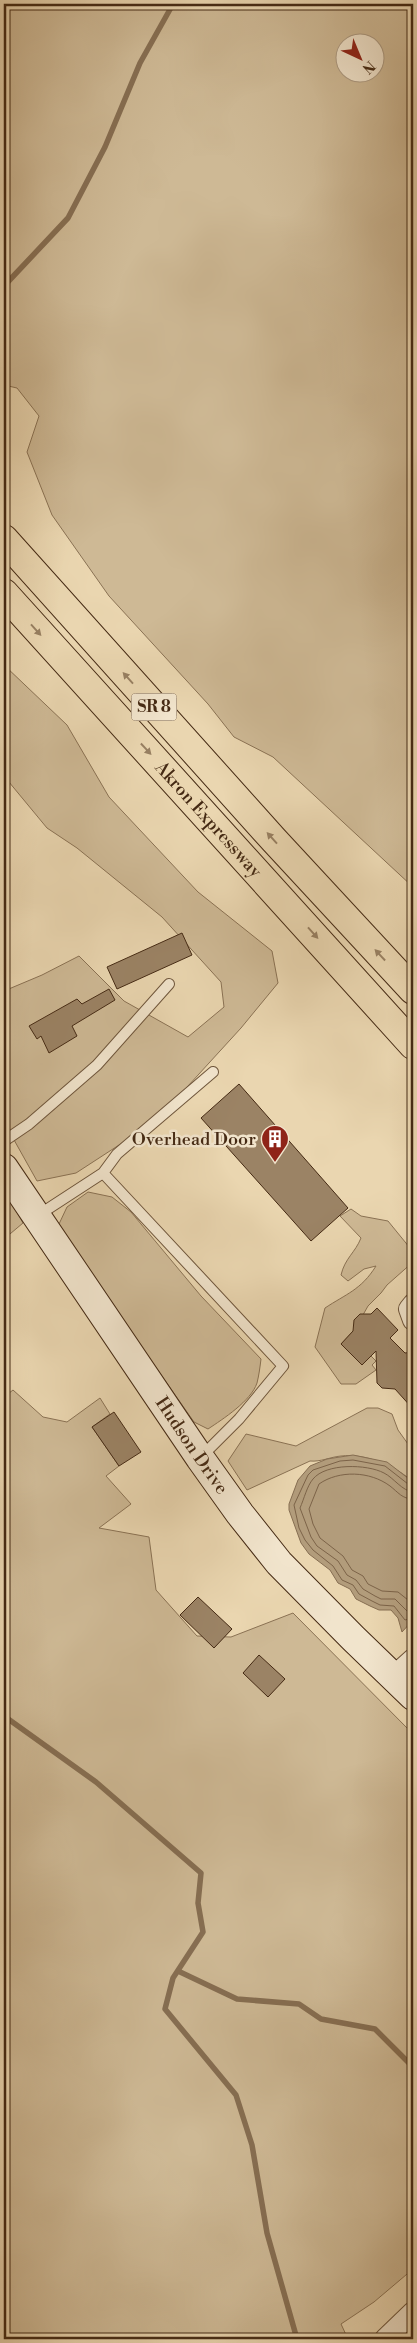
<svg xmlns="http://www.w3.org/2000/svg" width="417" height="2343" viewBox="0 0 417 2343" font-family="'Libre Bodoni',serif">
<style>
.green{fill:#ceb995;stroke:#8a7254;fill-rule:evenodd}
.water{fill:#b29c7b;stroke:#866e52}
.lines{fill:none;stroke-linecap:round;stroke-linejoin:round}
.shore{stroke:#7c6348;stroke-width:1}
.stream{stroke:#866e52;stroke-width:5.5}
.building{fill:#9b8365;stroke:#452a14}
.lane-casing{stroke:#6e553b;stroke-width:12}
.street-casing{stroke:#6e553b;stroke-width:22}
.secondary-casing{stroke:#452a14;stroke-width:30}
.highway-casing{stroke:#452a14;stroke-width:30}
.lane{stroke:#f1e4cc;stroke-width:10}
.street{stroke:#f1e4cc;stroke-width:20}
.secondary{stroke:#f1e4cc;stroke-width:28}
.highway{stroke:#ead6b0;stroke-width:28}
.oneway{fill:#988062}
.labels{text-anchor:middle;dominant-baseline:central;stroke-width:5;stroke-linejoin:round;paint-order:stroke}
.shield{fill:#f1e4cc;stroke:#79624b;stroke-width:1}
.shield-label{font-size:16px;font-weight:bold;fill:#452a14}
.street-label{font-size:18px;fill:#452a14;stroke:#f1e4cc}
.poi-label{font-size:18px;fill:#452a14;stroke:#f1e4cc;text-anchor:end}
</style>
<rect width="100%" height="100%" fill="#ead6b0"/>
<filter id="stains"><feTurbulence type="fractalNoise" baseFrequency=".004" numOctaves="4"/><feColorMatrix values="0 0 0 0 .2 0 0 0 0 .09 0 0 0 0 .02 0 0 0 .5 -.17"/></filter>
<radialGradient id="worn" r=".72"><stop offset=".6" stop-color="#630" stop-opacity="0"/><stop offset="1" stop-color="#630" stop-opacity=".3"/></radialGradient>
<path class="green" d="M4 4H413V887L273 757 234 737 208 704 109 596 52 515 27 452 39 416 17 388 4 385ZM344 42H374V72H344Z
M4 665 67 725 109 797 198 892 272 951 278 983 241 1028 156 1121 76 1173 37 1181 4 1122V991L42 975 79 956 124 1001 188 1037 224 1007 221 982 162 917 77 848 47 828 4 776Z
M4 1190 23 1223 4 1239Z
M88 1192 112 1197 131 1212 201 1296 261 1359C260 1367 259 1375 257 1383 251 1401 223 1419 208 1429L194 1422 62 1233 59 1224 67 1207Z
M351 1209 361 1216 388 1221 410 1248 413 1262 387 1285 381 1293 368 1306 355 1329 341 1344 362 1365 371 1356 376 1361 372 1365 376 1370 356 1384H341L315 1347 325 1308C346 1294 361 1290 376 1266L364 1269 348 1281 341 1275C345 1258 355 1253 361 1238L340 1216Z
M13 1390 43 1417 67 1422 100 1398 110 1414 92 1427 119 1466 106 1476 131 1504 99 1528 149 1537 156 1590 197 1636 231 1637 293 1613 413 1734V2269L374 2302 341 2324 348 2339H4V1397Z
M367 1408H378L392 1414 398 1430 413 1451V1482C396 1466 365 1453 341 1456 330 1457 321 1462 310 1461L247 1490 228 1461 246 1434 296 1446Z"/>
<path class="water" d="M353 1455 387 1462 413 1482V1620L402 1632 398 1618 391 1610H379L370 1606 356 1599 350 1589 338 1583 330 1570 309 1554 301 1543 289 1510V1504L298 1480 310 1466 327 1459Z"/>
<g class="lines">
<path class="shore" d="M413 1485 408 1484 385 1466 353 1460 340 1461 313 1470 308 1475 294 1505 299 1528 305 1540 313 1550 333 1566 342 1580 353 1585 359 1594 372 1601 380 1605 394 1606 405 1620 413 1618
M413 1492C402 1491 394 1478 384 1473 367 1464 326 1463 313 1479 307 1486 304 1499 300 1508L311 1537 317 1546 338 1561 347 1575 356 1580 363 1589 375 1596 381 1599H395L407 1611H413
M413 1499C402 1499 398 1492 390 1486 370 1471 339 1470 319 1484L309 1509 313 1524 320 1538 343 1556 352 1570 363 1576 368 1584 382 1591 398 1592 413 1604"/>
<path class="stream" d="M4 286 68 218 105 147 140 63 173 4
M4 1716 96 1782 201 1873 198 1903 203 1932 173 1978 165 2009 236 2095 252 2145 267 2233 297 2339
M178 1971 237 1999 299 2004 321 2019 375 2029 413 2067"/>
</g>
<path class="building" d="M182 933 192 955 117 989 107 967Z
M109 989 115 1000 72 1026 77 1036 49 1053 41 1036 37 1039 29 1026 77 999 82 1004Z
M239 1084 348 1208 311 1241 201 1118Z
M377 1308 398 1330 390 1338 405 1353 413 1352V1409L395 1389 382 1388 377 1383 376 1351 362 1365 341 1344 353 1331 354 1320 360 1314H371Z
M114 1412 141 1452 119 1466 92 1427Z
M198 1597 232 1629 214 1648 180 1615Z
M259 1655 285 1679 268 1697 243 1673Z"/>
<g class="lines">
<defs>
<path id="lane" d="M4 1141 29 1124 97 1065 169 984
M103 1173 117 1154 213 1072
M37 1216 103 1173 283 1366 239 1419 201 1457"/>
<path id="street" d="M413 1304 409 1309 413 1320
M393 1677 413 1659
M385 2339 413 2312"/>
<g id="secondary">
<path id="s1" d="M4 1168 200 1458 240 1514 279 1563 353 1638 413 1696"/>
</g>
<g id="highway">
<path d="M4 539 274 840 413 990"/>
<path id="s2" d="M4 593 413 1045"/>
</g>
</defs>
<use href="#lane" class="lane-casing"/>
<use href="#street" class="street-casing"/>
<use href="#secondary" class="secondary-casing"/>
<use href="#highway" class="highway-casing"/>
<use href="#lane" class="lane"/>
<use href="#street" class="street"/>
<use href="#secondary" class="secondary"/>
<use href="#highway" class="highway"/>
</g>
<defs><path id="oneway-solid" d="M-6-.8H1V-3.2L6.5 0L1 3.2V.8H-6Z" transform="scale(1.25)"/></defs>
<g class="oneway">
<use href="#oneway-solid" transform="translate(36 630) rotate(48)"/>
<use href="#oneway-solid" transform="translate(128 678) rotate(-132)"/>
<use href="#oneway-solid" transform="translate(146 749) rotate(47)"/>
<use href="#oneway-solid" transform="translate(272 838) rotate(-132)"/>
<use href="#oneway-solid" transform="translate(313 933) rotate(48)"/>
<use href="#oneway-solid" transform="translate(380 955) rotate(-133)"/>
</g>
<defs>
<symbol id="building-pin" viewBox="-11 -11 22 30"><path d="M0 17L-7.5 6A9.5 9.5 0 1 1 7.5 6Z" fill="#8f2418" stroke="#f1e4cc"/><path d="M-4-6H4V6H1V3H-1V6H-4ZM-2.5-4.3h1.7v1.8h-1.7ZM.8-4.3h1.7v1.8H.8ZM-2.5-1h1.7V.8h-1.7ZM.8-1h1.7V.8H.8Z" fill="#fff"/></symbol>
</defs>
<g fill-rule="evenodd">
<use href="#building-pin" x="259" y="1123" width="32" height="43"/>
</g>
<g class="labels">
<rect class="shield" x="131.5" y="693.5" width="45" height="27" rx="4"/>
<g class="shield-label">
<text x="154" y="707">SR 8</text>
</g>
<g class="street-label">
<text stroke="none"><textPath href="#s2" startOffset="305">Akron Expressway</textPath></text>
<text stroke="none"><textPath href="#s1" startOffset="335">Hudson Drive</textPath></text>
</g>
<g class="poi-label">
<text x="256" y="1139">Overhead Door</text>
</g>
</g>
<rect width="417" height="2343" fill="none" stroke="#ead6b0" stroke-width="20"/>
<rect x="5" y="5" width="407" height="2333" fill="none" stroke="#452a14" stroke-width="2.5"/>
<rect x="10" y="10" width="397" height="2323" fill="none" stroke="#452a14"/>
<g transform="translate(360 58) rotate(136)"><circle r="24" fill="#f1e4cc" stroke="#ac9a82"/>
<path d="M0-4L9 19L0 12L-9 19Z" fill="#8f2418"/>
<text y="-8" font-size="14" font-weight="bold" text-anchor="middle" fill="#452a14">N</text>
</g>
<rect width="100%" height="100%" filter="url(#stains)"/>
<rect width="100%" height="100%" fill="url(#worn)"/>
</svg>
